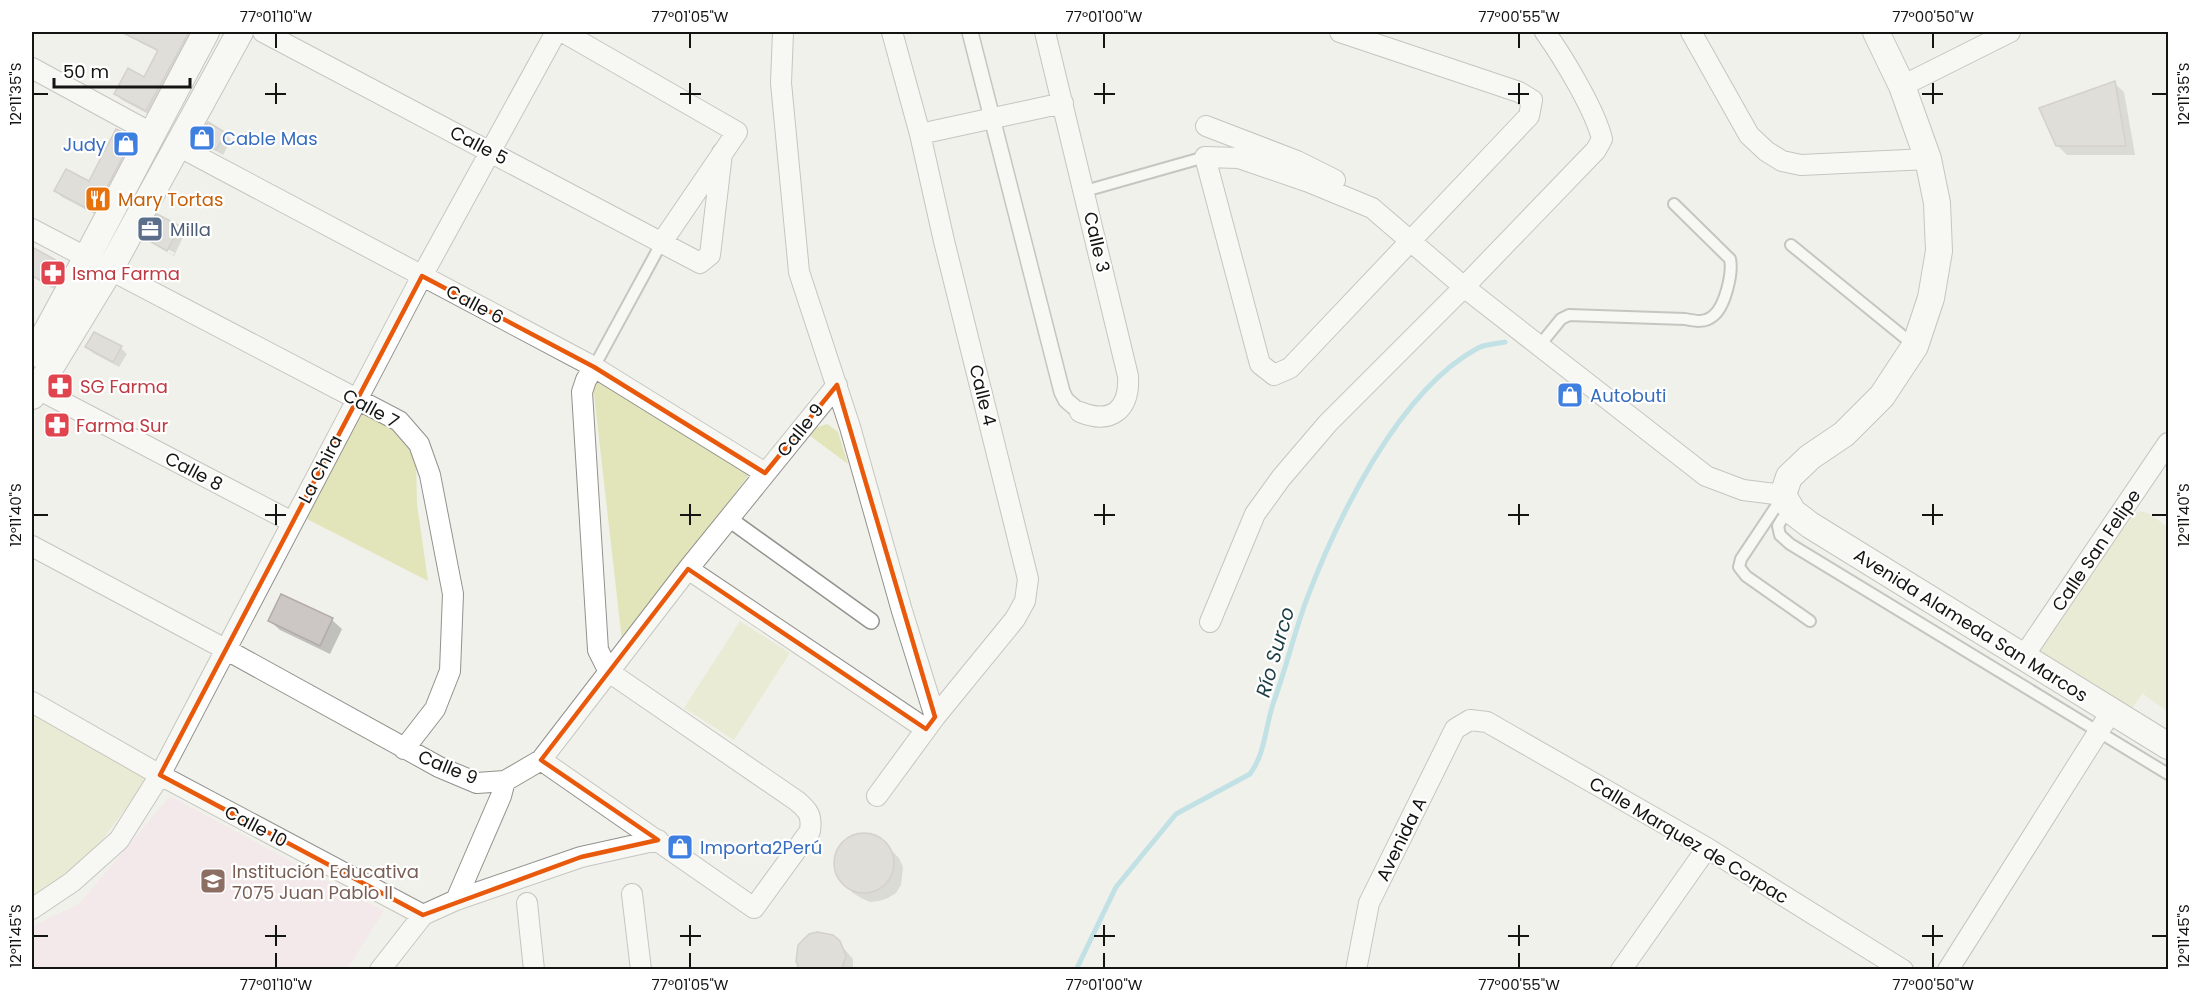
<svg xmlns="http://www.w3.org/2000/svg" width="2200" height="1001" viewBox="0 0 2200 1001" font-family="Poppins,sans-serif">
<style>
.education{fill:#f8dfe8}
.green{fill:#e2e5b9}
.shadow{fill:#0003}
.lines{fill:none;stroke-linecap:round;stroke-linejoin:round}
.stream{stroke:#87cedc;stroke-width:5}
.building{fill:#ccc7c4;stroke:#b1aba9;stroke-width:1.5}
.service-casing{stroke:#92918d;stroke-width:14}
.pedestrian-casing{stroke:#92918d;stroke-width:18}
.minor-casing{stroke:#92918d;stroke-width:22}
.tertiary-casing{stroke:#92918d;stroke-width:28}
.service{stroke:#fff;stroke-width:10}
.pedestrian{stroke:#fff;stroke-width:15}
.minor{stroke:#fff;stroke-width:20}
.tertiary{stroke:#fff;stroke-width:26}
.marked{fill:none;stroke:#e8590c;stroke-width:4.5;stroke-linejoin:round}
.ticks{fill:none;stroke:#141412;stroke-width:2}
.labels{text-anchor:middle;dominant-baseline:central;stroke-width:4.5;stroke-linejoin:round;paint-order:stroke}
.shop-label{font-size:18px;fill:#366cbe;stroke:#fff;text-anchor:start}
.street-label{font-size:18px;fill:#141412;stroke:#fff}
.food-label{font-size:18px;fill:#c56008;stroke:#fff;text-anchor:start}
.service-label{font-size:18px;fill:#4e5e75;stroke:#fff;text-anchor:start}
.health-label{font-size:18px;fill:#be3a42;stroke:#fff;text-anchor:start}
.education-label{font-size:18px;fill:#785e54;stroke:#fff;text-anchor:start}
.water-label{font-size:20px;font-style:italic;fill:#1b3d44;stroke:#fff}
.neatline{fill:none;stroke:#141412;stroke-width:2}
.ticks-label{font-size:15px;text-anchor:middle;fill:#141412}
</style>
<rect width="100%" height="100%" fill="#f1f1eb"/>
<path class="education" d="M170 796 384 911 347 969H32V926L79 904Z"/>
<path class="green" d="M592 377 752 471 622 641Z
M364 405 409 442 416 460 417 504 428 581 305 518Z
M827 424 838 432 848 464 809 435 815 428Z
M2140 511 2148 513 2168 527V712L2143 694 2153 679 2130 711 2043 656 2040 650 2041 643 2133 515Z
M740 621 790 653 734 740 684 708Z
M32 711 149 777 89 858 34 899 32 895Z"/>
<path class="shadow" d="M135 32H198L152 116 122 100 116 94 145 79 159 52 139 42 133 36Z
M2114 83 2124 92 2135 155H2067L2057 145Z
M117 131 132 139 138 144 100 217 62 197 56 191 90 183Z
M225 134 231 140 223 155 206 145 200 139Z
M179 227 185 233 174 256 152 244 173 255 175 253 151 240V243L146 238Z
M32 249 62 265 69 271 58 291 32 277Z
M32 321 36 325 32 333Z
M87 347 121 348 127 354 119 367 93 353Z
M282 596 332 620 342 629 330 654 280 630 270 621Z
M866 834 875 836 889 848 899 858 903 867 901 885 896 893 888 898 879 901 870 902 861 898 853 893 837 874 835 864 836 855 840 846 847 839 856 835Z
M833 936 853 959V970H802L797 961Z"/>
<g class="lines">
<path class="stream" d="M1076 970 1116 887 1176 814 1250 774C1266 752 1265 726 1274 701 1286 668 1294 634 1306 601 1337 519 1398 391 1478 348 1486 344 1496 344 1505 342"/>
</g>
<path class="building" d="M121 32H189L146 111 114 94 128 68 144 77 158 50Z
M2115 81 2126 146H2056L2039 108Z
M208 122 226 133 216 150 198 140Z
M116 129 133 137 94 212 54 191 66 169 89 181Z
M157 214 180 226 167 251 144 238Z
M32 247 63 264 52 286 32 276Z
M94 332 122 346 113 362 85 347Z
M281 594 333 618 320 646 268 621Z
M834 863a30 30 0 1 1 60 0a30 30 0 1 1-60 0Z
M817 932 833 935 840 941 846 956 842 969H799L796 961 798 945 809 934Z"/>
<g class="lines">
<defs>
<path id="service" d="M1085 191 1205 157
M1791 245 1915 346
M1539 346 1561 319 1569 315 1685 319C1695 321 1705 323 1713 316 1725 307 1733 273 1730 259L1674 204
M594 367 662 242
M1783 496 1741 559 1739 567 1746 576 1810 621
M1792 512 1782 519 1778 526 1780 535 1790 544 2168 774"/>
<path id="pedestrian" d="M970 32 1062 392 1066 400 1080 412
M729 519 871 621"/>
<path id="minor" d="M263 32 700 263 710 255 722 153
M563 32 737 132 662 242
M783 32 781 83 799 272 850 427 902 611 935 717
M1045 32 1128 376C1130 409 1112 425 1080 412
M1340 32 1519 92 1532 100 1529 116 1290 368 1274 375 1260 364 1205 157 1239 158 1309 182 1372 208 1464 287 1706 476 1743 490 1783 495
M1691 32 1749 135 1766 151 1782 161 1801 165 1928 159
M32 68 153 134
M1902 86 2010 32
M1206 126 1297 161 1335 180
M920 134 1063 103
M178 146 594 367 765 473
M32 229 399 421 419 444 430 475 453 594 450 671 435 709 404 749
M32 386 292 522
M32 546 225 649 439 767 477 783 505 781 541 760 688 569 837 385
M688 569 926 729
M1210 622 1255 514 1281 478 1328 423 1464 287 1596 150 1602 139C1595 110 1563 57 1545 32
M2023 657 2168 443
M32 702 160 775 423 915
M541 760 754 908 810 831C812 816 809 811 797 801L609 672 598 650 582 392 586 380 594 367
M877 796 935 717 1015 619 1025 601 1028 579 944 241 920 134 892 32
M632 894 641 970
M456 900 501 796 505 781
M527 903 534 970
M32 909 72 882 119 840 160 775 422 276 556 32
M380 970 423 915 456 900 581 857 658 840
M1356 970 1369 903 1455 729 1470 720 1487 722 1707 848 1903 970
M1621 970 1707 848
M1948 970 2111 712"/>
<path id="tertiary" d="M1876 32 1902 86 1928 159 1937 203 1939 251 1931 298 1915 346 1882 396 1844 434 1810 457 1789 477 1783 495 1793 512 1810 525 2168 746
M32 354 42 340 86 259 206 32
M32 396 38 388 109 271 240 32"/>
</defs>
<use href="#service" class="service-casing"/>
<use href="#pedestrian" class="pedestrian-casing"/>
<use href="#minor" class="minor-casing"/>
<use href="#tertiary" class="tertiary-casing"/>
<use href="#service" class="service"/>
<use href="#pedestrian" class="pedestrian"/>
<use href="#minor" class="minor"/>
<use href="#tertiary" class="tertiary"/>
</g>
<path d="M0 0H2200V1001H0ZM422 276 594 367 765 473 837 385 935 717 926 729 688 569 541 760 658 840 581 857 423 915 160 775Z" fill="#f1f1eb" fill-opacity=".55" fill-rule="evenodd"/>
<path class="marked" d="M422 276 594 367 765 473 837 385 935 717 926 729 688 569 541 760 658 840 581 857 423 915 160 775Z"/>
<path class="ticks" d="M276 33V48M690 33V48M1104 33V48M1519 33V48M1933 33V48M276 83V104M690 83V104M1104 83V104M1519 83V104M1933 83V104M33 94H48M265 94H286M680 94H701M1094 94H1115M1508 94H1529M1922 94H1943M2152 94H2167M276 504V525M690 504V525M1104 504V525M1519 504V525M1933 504V525M33 515H48M265 515H286M680 515H701M1094 515H1115M1508 515H1529M1922 515H1943M2152 515H2167M276 925V946M690 925V946M1104 925V946M1519 925V946M1933 925V946M33 936H48M265 936H286M680 936H701M1094 936H1115M1508 936H1529M1922 936H1943M2152 936H2167M276 953V968M690 953V968M1104 953V968M1519 953V968M1933 953V968"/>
<defs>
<symbol id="shop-square" viewBox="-11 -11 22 22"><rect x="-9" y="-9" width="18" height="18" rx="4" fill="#3f7fe0" stroke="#fff"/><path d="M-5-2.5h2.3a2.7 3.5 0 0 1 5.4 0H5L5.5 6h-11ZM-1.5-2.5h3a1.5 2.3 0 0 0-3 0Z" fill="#fff"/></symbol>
<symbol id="restaurant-square" viewBox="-11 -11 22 22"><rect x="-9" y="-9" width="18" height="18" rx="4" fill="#e8710a" stroke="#fff"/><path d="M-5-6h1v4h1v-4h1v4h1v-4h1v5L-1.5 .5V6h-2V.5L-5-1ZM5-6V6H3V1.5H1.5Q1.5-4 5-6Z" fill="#fff"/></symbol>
<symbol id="office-square" viewBox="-11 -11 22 22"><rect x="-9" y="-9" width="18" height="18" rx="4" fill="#5c6f8a" stroke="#fff"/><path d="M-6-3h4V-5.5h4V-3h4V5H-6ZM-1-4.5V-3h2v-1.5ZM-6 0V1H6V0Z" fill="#fff"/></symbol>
<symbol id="pharmacy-square" viewBox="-11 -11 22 22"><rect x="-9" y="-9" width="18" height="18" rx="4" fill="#e0444e" stroke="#fff"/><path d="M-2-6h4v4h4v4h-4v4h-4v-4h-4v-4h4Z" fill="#fff"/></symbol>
<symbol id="school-square" viewBox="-11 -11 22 22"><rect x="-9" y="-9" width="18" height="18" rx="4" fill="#8d6e63" stroke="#fff"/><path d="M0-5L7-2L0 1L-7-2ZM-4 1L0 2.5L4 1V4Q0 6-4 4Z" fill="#fff"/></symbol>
</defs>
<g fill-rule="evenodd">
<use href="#shop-square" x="187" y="123" width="30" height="30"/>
<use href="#shop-square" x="111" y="129" width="30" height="30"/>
<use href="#restaurant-square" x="83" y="184" width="30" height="30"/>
<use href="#office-square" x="135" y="214" width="30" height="30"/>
<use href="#pharmacy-square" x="38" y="258" width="30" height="30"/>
<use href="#pharmacy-square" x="45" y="371" width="30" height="30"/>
<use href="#shop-square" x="1555" y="380" width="30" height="30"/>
<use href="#pharmacy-square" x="42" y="410" width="30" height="30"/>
<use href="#shop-square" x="665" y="832" width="30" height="30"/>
<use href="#school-square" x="198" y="866" width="30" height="30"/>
</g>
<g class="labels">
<g class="shop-label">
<text x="222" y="138">Cable Mas</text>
<text x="106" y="144" text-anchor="end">Judy</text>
<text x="1590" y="395">Autobuti</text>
<text x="700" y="847">Importa2Perú</text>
</g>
<g class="street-label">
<text transform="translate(479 145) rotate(28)">Calle 5</text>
<text transform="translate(1097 242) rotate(77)">Calle 3</text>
<text transform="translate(475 304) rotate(28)">Calle 6</text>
<text transform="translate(983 395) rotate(76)">Calle 4</text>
<text transform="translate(371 408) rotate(29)">Calle 7</text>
<text transform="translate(800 430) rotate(-51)">Calle 9</text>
<text transform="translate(320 469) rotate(-63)">La Chira</text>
<text transform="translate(194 471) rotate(28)">Calle 8</text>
<text transform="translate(2096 550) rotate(-56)">Calle San Felipe</text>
<text transform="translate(1971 625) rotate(32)">Avenida Alameda San Marcos</text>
<text transform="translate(448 767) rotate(22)">Calle 9</text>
<text transform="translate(256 826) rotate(28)">Calle 10</text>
<text transform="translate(1401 839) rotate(-64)">Avenida A</text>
<text transform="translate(1689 840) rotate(31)">Calle Marquez de Corpac</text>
</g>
<g class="food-label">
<text x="118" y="199">Mary Tortas</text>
</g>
<g class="service-label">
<text x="170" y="229">Milla</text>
</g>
<g class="health-label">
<text x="72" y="273">Isma Farma</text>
<text x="80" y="386">SG Farma</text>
<text x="76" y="425">Farma Sur</text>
</g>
<g class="education-label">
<text x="232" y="871">Institución Educativa<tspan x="232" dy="21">7075 Juan Pablo II</tspan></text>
</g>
<g class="water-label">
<text transform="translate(1275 652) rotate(-74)">Río Surco</text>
</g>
</g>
<rect width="2200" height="1001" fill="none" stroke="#ffffff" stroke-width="66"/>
<path d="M54 78v9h136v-9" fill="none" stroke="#141412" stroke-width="3"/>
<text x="63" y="78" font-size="18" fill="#141412" stroke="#ffffff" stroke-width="4.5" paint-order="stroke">50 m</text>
<rect x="33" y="33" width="2134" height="935" class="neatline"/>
<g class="ticks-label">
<text x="276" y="22">77°01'10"W</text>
<text x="690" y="22">77°01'05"W</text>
<text x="1104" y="22">77°01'00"W</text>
<text x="1519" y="22">77°00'55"W</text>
<text x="1933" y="22">77°00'50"W</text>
<text transform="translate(16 94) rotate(-90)" y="5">12°11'35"S</text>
<text transform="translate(2184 94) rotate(-90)" y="5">12°11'35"S</text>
<text transform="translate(16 515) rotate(-90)" y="5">12°11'40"S</text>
<text transform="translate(2184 515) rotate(-90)" y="5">12°11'40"S</text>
<text transform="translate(16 936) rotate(-90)" y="5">12°11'45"S</text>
<text transform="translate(2184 936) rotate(-90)" y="5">12°11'45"S</text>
<text x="276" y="990">77°01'10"W</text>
<text x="690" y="990">77°01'05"W</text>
<text x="1104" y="990">77°01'00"W</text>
<text x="1519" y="990">77°00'55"W</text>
<text x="1933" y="990">77°00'50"W</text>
</g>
</svg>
